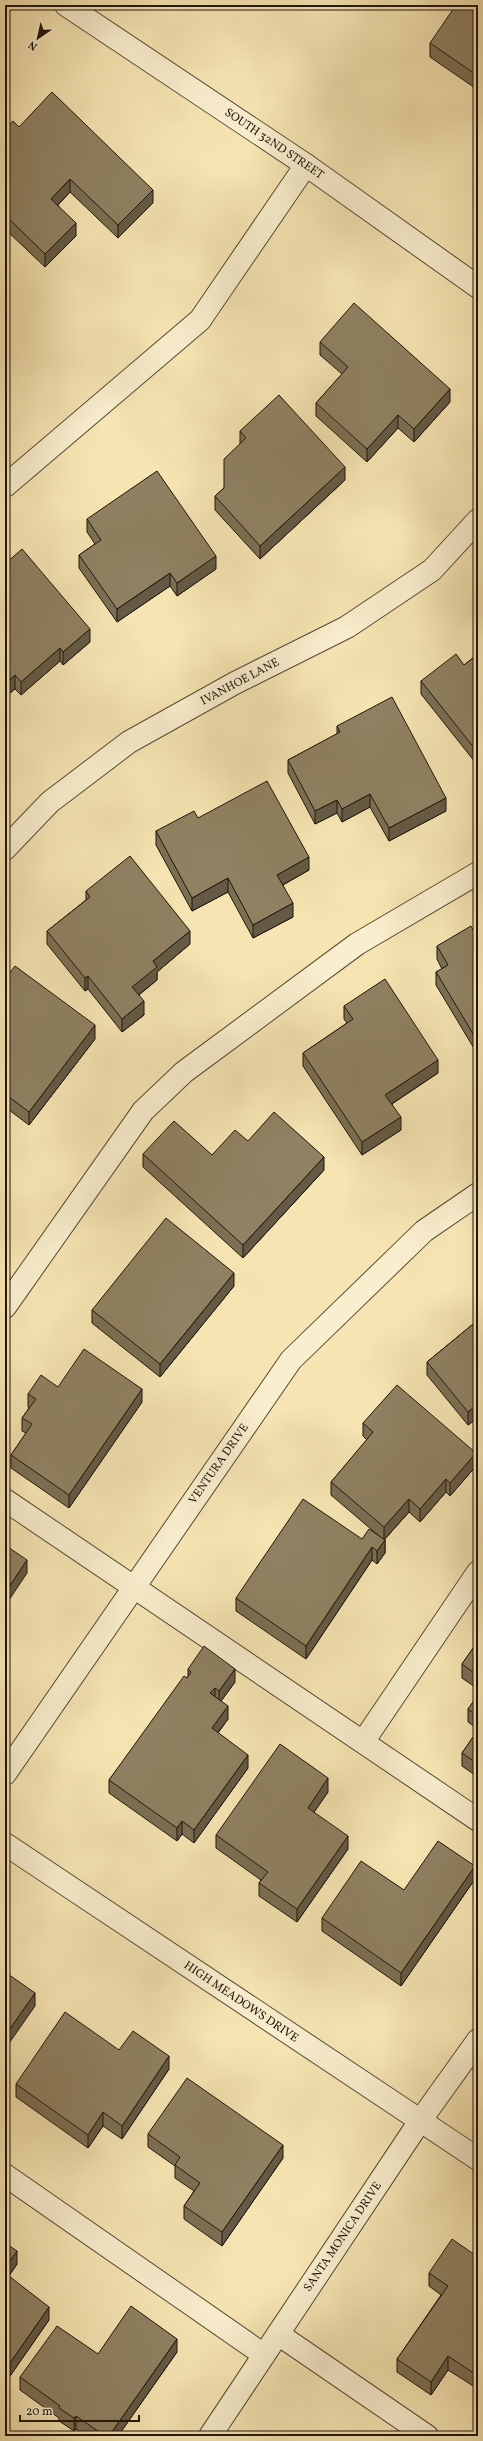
<svg xmlns="http://www.w3.org/2000/svg" width="483" height="2441" viewBox="0 0 483 2441" font-family="Vollkorn,serif">
<style>
.lines{fill:none;stroke-linecap:round;stroke-linejoin:round}
.service-casing{stroke:#564934;stroke-width:24}
.minor-casing{stroke:#564934;stroke-width:24}
.service{stroke:#f9eece;stroke-width:22}
.minor{stroke:#f9eece;stroke-width:22}
.wall{fill:#7b6f54;stroke:#20150a}
.shaded-wall{fill:#645a45;stroke:#20150a}
.building{fill:#8f8162;stroke:#20150a}
.labels{text-anchor:middle;dominant-baseline:central;stroke-width:3;stroke-linejoin:round;paint-order:stroke}
.street-label{font-size:12px;fill:#20150a;stroke:#f9eece}
</style>
<rect width="100%" height="100%" fill="#f6e5b3"/>
<filter id="stains"><feTurbulence type="fractalNoise" baseFrequency=".005" numOctaves="4"/><feColorMatrix values="0 0 0 0 .2 0 0 0 0 .09 0 0 0 0 .02 0 0 0 .5 -.17"/></filter>
<radialGradient id="worn" r=".72"><stop offset=".6" stop-color="#630" stop-opacity="0"/><stop offset="1" stop-color="#630" stop-opacity=".3"/></radialGradient>
<g class="lines">
<defs>
<path id="service" d="M5 486 200 320 306 165
M5 1307 143 1111 184 1072 357 944 478 873
M5 1500 478 1820
M363 1742 478 1572
M5 2175 264 2355
M278 2334 427 2436"/>
<path id="minor" d="M66 5 306 165 478 287
M5 849 50 802 129 742 235 683 347 627 432 570 478 520
M5 1774 291 1360 424 1231 478 1194
M5 1844 478 2159
M210 2436 420 2121 478 2040"/>
</defs>
<use href="#service" class="service-casing"/>
<use href="#minor" class="minor-casing"/>
<use href="#service" class="service"/>
<use href="#minor" class="minor"/>
</g>
<path class="wall" d="M478 5V90L430 57V43Z
M19 127 153 203 118 238 70 192 58 205 76 236 45 267 5 229V130Z
M320 342 450 402 414 442 398 428 367 462 316 416V403L342 374 320 355Z
M240 431 345 480 260 559 215 510V496L224 488 240 444Z
M87 519 216 569 177 596 170 586 117 622 79 568V555L95 544 87 532Z
M5 564 90 642 63 665 60 661 21 695 15 689 5 697Z
M478 654 475 762 421 694V681L464 665Z
M337 726 446 811 389 841 370 807 342 822 337 813 315 824 288 773V760L337 734Z
M198 818 309 870 283 885 293 917 253 938 228 892 192 911 156 845V831Z
M86 891 190 944 157 972V980L139 995 144 1015 122 1032 88 989 85 991 47 944V931L86 900Z
M478 938V1055L436 985V972L442 969 437 959V946Z
M5 979 95 1039 29 1125 5 1107Z
M344 1006 438 1073 392 1104 401 1130 362 1155 303 1066V1053L347 1023 344 1019Z
M143 1154 212 1155 324 1170 243 1258 143 1167Z
M234 1286 160 1377 92 1323V1310Z
M478 1320V1418L468 1425 427 1375V1362Z
M58 1387 142 1402 69 1508 11 1468V1455L26 1433 22 1431V1418L29 1408 28 1407V1394Z
M363 1423 476 1466 450 1496 446 1492 420 1522 409 1512 385 1539V1553L377 1564 372 1560 306 1659 236 1611V1598L362 1539 378 1535 331 1495V1482L367 1440 363 1436Z
M478 1641V1689L462 1678V1664Z
M188 1669 235 1682 221 1701 228 1719 218 1733 248 1768 194 1843 182 1834 177 1841 109 1793V1780L187 1678 188 1676Z
M478 1695V1729L468 1722V1709Z
M478 1730V1777L462 1766V1753Z
M328 1792 314 1812 348 1849 297 1922 259 1896V1883L261 1880 216 1848V1835Z
M475 1879 401 1986 322 1931V1918L404 1890Z
M119 2050 169 2069 122 2139 103 2126 88 2148 16 2097V2084Z
M148 2134 283 2158 222 2246 184 2219V2206L194 2191 175 2178V2166L148 2147Z
M5 2243 17 2264 9 2276 49 2320 10 2376 5 2372Z
M478 2257V2389L448 2370 431 2395 397 2372V2359L441 2295 429 2286V2273Z
M177 2352 118 2436H86L76 2429 74 2431 59 2421V2418L20 2390V2377L98 2354Z"/>
<path class="shaded-wall" d="M70 179V192L51 212V199Z
M153 190V203L118 238V225Z
M76 223V236L45 267V254Z
M450 389V402L414 442V429Z
M398 415V428L367 462V449Z
M345 467V480L260 559V546Z
M216 556V569L177 596V583Z
M170 573V586L117 622V609Z
M90 629V642L63 665V652Z
M60 648V661L21 695V682Z
M15 675V689L5 697V684Z
M478 746V759L475 762V749Z
M370 794V807L342 822V809Z
M446 798V811L389 841V828Z
M337 800V813L315 824V811Z
M309 857V870L277 888V875Z
M228 878V892L192 911V898Z
M293 903V917L253 938V925Z
M190 931V944L157 972V980L132 1000V987L153 961Z
M88 976V989L85 991V978Z
M144 1001V1015L122 1032V1019Z
M95 1025V1039L29 1125V1112Z
M438 1060V1073L385 1108V1095Z
M401 1117V1130L362 1155V1142Z
M324 1157V1170L243 1258V1245Z
M234 1273V1286L160 1377V1364Z
M142 1389V1402L69 1508V1495Z
M478 1404V1418L468 1425V1412Z
M476 1453V1466L450 1496V1483Z
M446 1479V1492L420 1522V1509Z
M409 1499V1512L384 1540V1527Z
M385 1540V1553L377 1564V1551Z
M372 1547V1560L306 1659V1646Z
M27 1560V1573L5 1606V1593Z
M235 1669V1682L219 1704V1691Z
M215 1688V1701L210 1693Z
M228 1706V1719L212 1741V1728Z
M248 1755V1768L194 1843V1830Z
M328 1778V1792L308 1821V1808Z
M182 1821V1834L177 1841V1828Z
M348 1836V1849L297 1922V1909Z
M475 1866V1879L401 1986V1973Z
M35 1993V2006L5 2049V2036Z
M169 2056V2069L122 2139V2126Z
M103 2112V2126L88 2148V2135Z
M283 2145V2158L222 2246V2232Z
M17 2251V2264L5 2281V2268Z
M49 2307V2320L10 2376V2363Z
M177 2339V2352L118 2436H109Z
M448 2356V2370L431 2395V2382Z
M76 2416V2429L74 2431V2418Z"/>
<path class="building" d="M456 5H478V76L430 43Z
M52 92 153 190 118 225 70 179 51 199 76 223 45 254 5 215V130L13 121 19 127Z
M354 303 450 389 414 429 398 415 367 449 316 403 348 367 320 342Z
M279 395 345 467 260 546 215 496 224 488V459L246 438 240 431Z
M157 471 216 556 177 583 170 573 117 609 79 555 101 540 87 519Z
M22 549 90 629 63 652 60 648 21 682 15 675 5 684V564Z
M456 654 464 665 478 654V746L475 749 421 681Z
M392 697 446 798 389 828 370 794 342 809 337 800 315 811 288 760 340 732 337 726Z
M267 781 309 857 277 875 293 903 253 925 228 878 192 898 156 831 194 811 198 818Z
M130 856 190 931 153 961 157 967 132 987 144 1001 122 1019 88 976 85 978 47 931 90 897 86 891Z
M471 926 478 938V1042L436 972 448 965 437 946Z
M15 966 95 1025 29 1112 5 1094V979Z
M385 979 438 1060 385 1095 401 1117 362 1142 303 1053 353 1019 344 1006Z
M274 1112 324 1157 243 1245 143 1154 174 1121 212 1155 235 1130 248 1141Z
M166 1218 234 1273 160 1364 92 1310Z
M478 1320V1404L468 1412 427 1362Z
M84 1349 142 1389 69 1495 11 1455 32 1424 22 1418 36 1399 28 1394 41 1375 58 1387Z
M397 1385 476 1453 450 1483 446 1479 420 1509 409 1499 384 1527 331 1482 373 1432 363 1423Z
M303 1499 362 1539 369 1529 385 1540 377 1551 372 1547 306 1646 236 1598Z
M5 1545 27 1560 5 1593Z
M478 1641V1676L462 1664Z
M204 1646 235 1669 219 1691 215 1688 210 1693 228 1706 212 1728 248 1755 194 1830 182 1821 177 1828 109 1780 184 1676 187 1678 191 1672 188 1669Z
M478 1695V1716L468 1709Z
M478 1730V1764L462 1753Z
M280 1744 328 1778 308 1808 348 1836 297 1909 259 1883 268 1872 216 1835Z
M438 1841 475 1866 401 1973 322 1918 361 1861 404 1890Z
M5 1972 35 1993 5 2036Z
M65 2012 119 2050 133 2031 169 2056 122 2126 103 2112 88 2135 16 2084Z
M187 2078 283 2145 222 2232 184 2206 200 2183 175 2165 180 2157 148 2134Z
M452 2239 478 2257V2376L448 2356 431 2382 397 2359 448 2286 429 2273Z
M5 2243 17 2251 5 2268Z
M5 2273 49 2307 10 2363 5 2359Z
M131 2306 177 2339 109 2436H105L76 2416 74 2418 59 2408 60 2406 20 2377 57 2326 98 2354Z"/>
<g class="labels">
<g class="street-label">
<text transform="translate(274 144) rotate(34)">SOUTH 32ND STREET</text>
<text transform="translate(240 682) rotate(-28)">IVANHOE LANE</text>
<text transform="translate(219 1464) rotate(-55)">VENTURA DRIVE</text>
<text transform="translate(241 2002) rotate(34)">HIGH MEADOWS DRIVE</text>
<text transform="translate(343 2237) rotate(-56)">SANTA MONICA DRIVE</text>
</g>
</g>
<rect width="483" height="2441" fill="none" stroke="#f6e5b3" stroke-width="20"/>
<rect x="6" y="6" width="471" height="2429" fill="none" stroke="#20150a" stroke-width="2"/>
<rect x="10" y="10" width="463" height="2421" fill="none" stroke="#20150a"/>
<g transform="translate(38 38) rotate(214)" stroke="#f9eece" stroke-width="3" paint-order="stroke">
<path d="M0-3L7 15L0 10L-7 15Z" fill="#20150a"/>
<text y="-6" font-size="11" font-weight="bold" text-anchor="middle" fill="#20150a">N</text>
</g>
<path d="M20 2415v6h119v-6" fill="none" stroke="#20150a" stroke-width="2"/>
<text x="26" y="2415" font-size="12" fill="#20150a" stroke="#f9eece" stroke-width="3" paint-order="stroke">20 m</text>
<rect width="100%" height="100%" filter="url(#stains)"/>
<rect width="100%" height="100%" fill="url(#worn)"/>
</svg>
